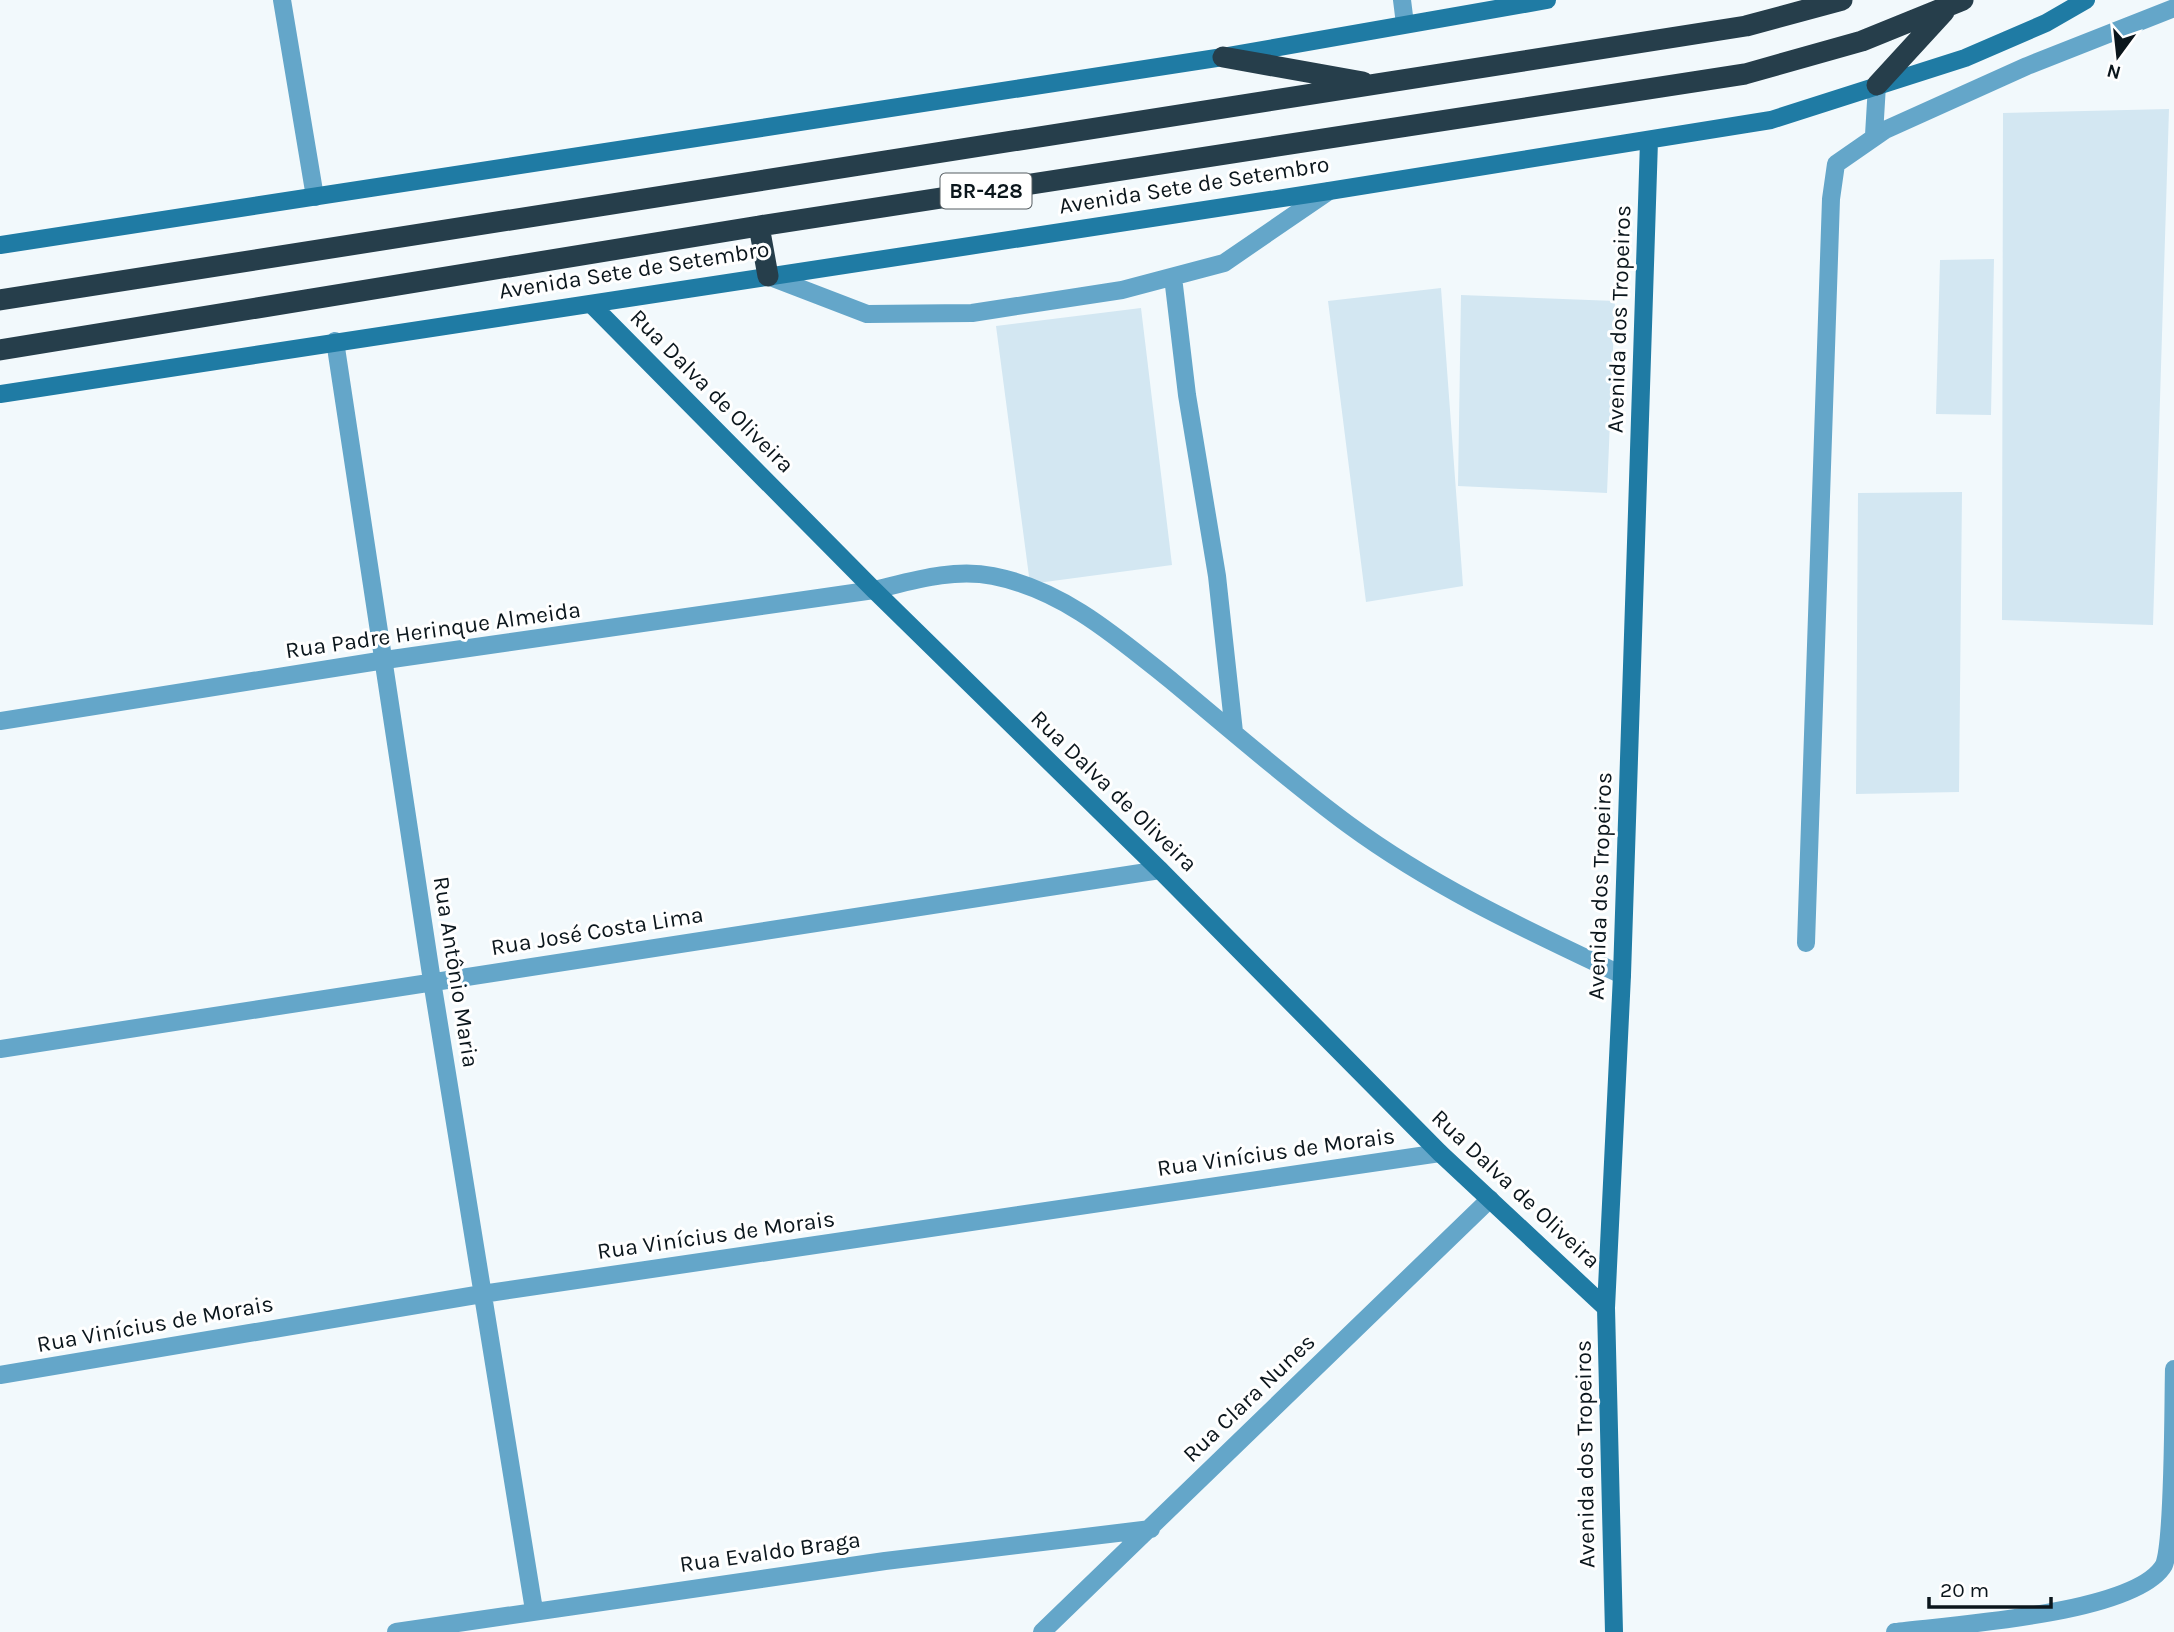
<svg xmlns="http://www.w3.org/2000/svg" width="2174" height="1632" viewBox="0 0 2174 1632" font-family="Karla,sans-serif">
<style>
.building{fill:#d3e7f2}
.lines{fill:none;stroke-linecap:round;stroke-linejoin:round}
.lane{stroke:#64a6c9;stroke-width:18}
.street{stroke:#64a6c9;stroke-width:18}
.secondary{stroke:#1f7ba4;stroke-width:18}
.highway{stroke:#263e4b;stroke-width:21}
.labels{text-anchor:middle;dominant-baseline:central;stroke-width:6;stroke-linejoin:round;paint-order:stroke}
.shield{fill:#fff;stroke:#545c60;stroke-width:2}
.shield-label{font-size:21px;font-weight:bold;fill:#0b161c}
.street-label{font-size:23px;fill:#0b161c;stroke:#fff}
</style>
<rect width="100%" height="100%" fill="#f2f9fc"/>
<path class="building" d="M2169 109 2153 625 2002 620 2003 113Z
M1994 259 1991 415 1936 414 1940 260Z
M1441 288 1463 586 1366 602 1328 301Z
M1461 295 1615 301 1607 493 1458 486Z
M1141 308 1172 565 1030 584 996 326Z
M1962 492 1959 792 1856 794 1858 493Z"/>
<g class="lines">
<path class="lane" d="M1874 135 1877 85
M768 276 867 314 972 313 1122 290 1224 263 1329 191
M1173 277 1187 395 1217 576 1234 732
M874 590C912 581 953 568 993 576 1064 590 1118 638 1173 682 1231 730 1289 781 1349 825 1435 888 1527 930 1622 975
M1806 943 1831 199 1836 164 1885 130 2027 66 2174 8
M1895 1632C1951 1625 2136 1614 2164 1565 2174 1540 2173 1405 2174 1369"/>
<path class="street" d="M282 0 315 197
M1402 0 1405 24
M335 341 432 981 534 1610
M0 721 385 660 874 590
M0 1049 1160 870
M0 1375 482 1294 1440 1153
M396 1632 885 1561 1151 1529
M1042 1632 1490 1199"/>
<path class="secondary" d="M0 245 1223 57 1547 0
M591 304 874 590 1160 870 1440 1153 1606 1308
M0 394 1329 191 1771 120 1965 58 2046 23 2086 0
M1614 1632 1606 1308 1622 975 1649 141"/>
<path class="highway" d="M1223 57 1363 82
M1877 85 1944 12
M759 226 768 276
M0 300 1746 26 1842 0
M0 350 759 226 1745 74 1862 41 1963 0"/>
</g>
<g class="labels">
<rect class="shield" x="940.5" y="173.5" width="91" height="35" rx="5"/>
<g class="shield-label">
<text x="986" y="191">BR-428</text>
</g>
<g class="street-label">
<text transform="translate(1194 185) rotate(-9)">Avenida Sete de Setembro</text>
<text transform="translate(634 270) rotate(-9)">Avenida Sete de Setembro</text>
<text transform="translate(1619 319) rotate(-88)">Avenida dos Tropeiros</text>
<text transform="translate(712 391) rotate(45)">Rua Dalva de Oliveira</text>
<text transform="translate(433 630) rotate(-8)">Rua Padre Herinque Almeida</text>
<text transform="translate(1114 791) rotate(44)">Rua Dalva de Oliveira</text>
<text transform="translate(1600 886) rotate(-88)">Avenida dos Tropeiros</text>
<text transform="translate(597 931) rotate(-9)">Rua José Costa Lima</text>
<text transform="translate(456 972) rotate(81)">Rua Antônio Maria</text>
<text transform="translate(1276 1152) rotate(-8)">Rua Vinícius de Morais</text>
<text transform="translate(1516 1189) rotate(43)">Rua Dalva de Oliveira</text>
<text transform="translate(716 1235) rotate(-8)">Rua Vinícius de Morais</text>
<text transform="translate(155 1324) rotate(-10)">Rua Vinícius de Morais</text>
<text transform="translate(1249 1398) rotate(-44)">Rua Clara Nunes</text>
<text transform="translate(1585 1454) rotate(-91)">Avenida dos Tropeiros</text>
<text transform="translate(770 1552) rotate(-8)">Rua Evaldo Braga</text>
</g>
</g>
<g transform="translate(2118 56) rotate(195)" stroke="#ffffff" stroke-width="5" paint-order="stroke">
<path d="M0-5L12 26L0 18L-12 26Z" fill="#0b161c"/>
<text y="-10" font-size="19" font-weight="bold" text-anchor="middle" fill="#0b161c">N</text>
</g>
<path d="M1929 1597v10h122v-10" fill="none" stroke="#0b161c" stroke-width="3.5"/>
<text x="1940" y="1597" font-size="21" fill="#0b161c" stroke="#ffffff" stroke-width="5" paint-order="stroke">20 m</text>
</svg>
